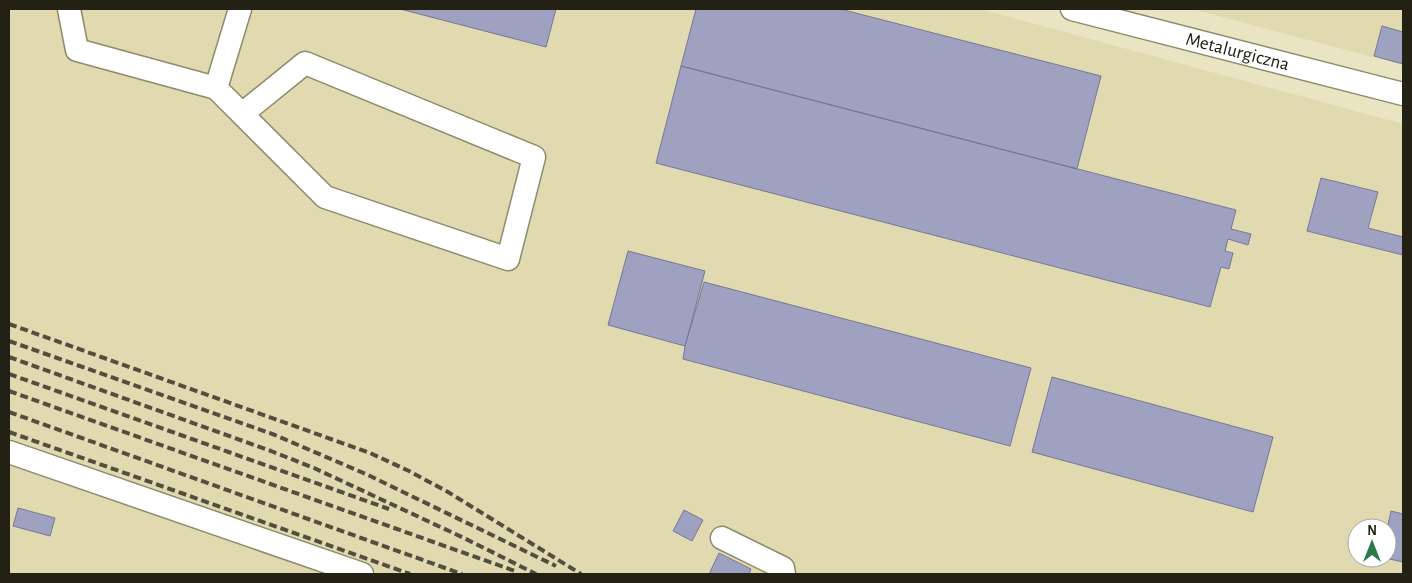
<svg xmlns="http://www.w3.org/2000/svg" width="1412" height="583" viewBox="0 0 1412 583" font-family="'Alegreya Sans',sans-serif">
<style>
.built{fill:#e1dab1;fill-rule:evenodd}
.building{fill:#9fa1c0;stroke:#767795}
.lines{fill:none;stroke-linecap:round;stroke-linejoin:round}
.minor-casing{stroke:#8f8a6b;stroke-width:25}
.minor{stroke:#fff;stroke-width:22}
.rail{stroke:#524f3e;stroke-width:4;stroke-dasharray:8 4;stroke-linecap:butt}
.labels{text-anchor:middle;dominant-baseline:central;stroke-width:5;stroke-linejoin:round;paint-order:stroke}
.street-label{font-size:19px;fill:#232014;stroke:#fff}
</style>
<rect width="100%" height="100%" fill="#e9e4c2"/>
<path class="built" d="M9 9H980L1403 124V574H9ZM1357 528H1387V558H1357Z
M1192 9H1403V65Z"/>
<path class="building" d="M400 9H556L546 47Z
M696 9H840L1101 76 1077 169 681 66Z
M1382 26 1403 32V64L1374 56Z
M681 66 1236 210 1231 229 1251 234 1248 245 1228 239 1225 251 1233 253 1229 269 1221 267 1210 307 656 163Z
M1321 178 1378 192 1368 228 1403 237V255L1307 231Z
M628 251 705 271 685 346 608 325Z
M704 282 1031 368 1010 446 683 359 685 346Z
M1052 377 1273 437 1253 512 1032 452Z
M18 508 55 518 50 536 13 526Z
M684 510 703 520 692 541 673 531Z
M1391 511 1403 514V562L1385 558H1387V529Z
M719 553 751 569 749 574H709Z"/>
<g class="lines">
<defs>
<g id="minor">
<path d="M69 9 77 50 216 88 240 9"/>
<path id="s1" d="M1072 9 1403 94"/>
<path d="M216 88 325 197 508 259 534 157 305 63 242 114"/>
<path d="M9 452 362 574"/>
<path d="M722 538 783 568 784 574"/>
</g>
</defs>
<use href="#minor" class="minor-casing"/>
<use href="#minor" class="minor"/>
<path class="rail" d="M9 324 370 453 409 471 448 492 581 574
M9 341 275 435 368 475 556 566
M9 357 271 451 314 468 464 538 536 574
M9 374 389 509
M9 391 515 571
M9 412 462 574
M9 432 410 574"/>
</g>
<g class="labels">
<g class="street-label">
<text stroke="none"><textPath href="#s1" startOffset="171">Metalurgiczna</textPath></text>
</g>
</g>
<rect width="1412" height="583" fill="none" stroke="#232014" stroke-width="20"/>
<g transform="translate(1372 543)"><circle r="24" fill="#ffffff" stroke="#a7a6a1"/>
<path d="M0-4L9 19L0 12L-9 19Z" fill="#2a7a4b"/>
<text y="-8" font-size="14" font-weight="bold" text-anchor="middle" fill="#232014">N</text>
</g>
</svg>
